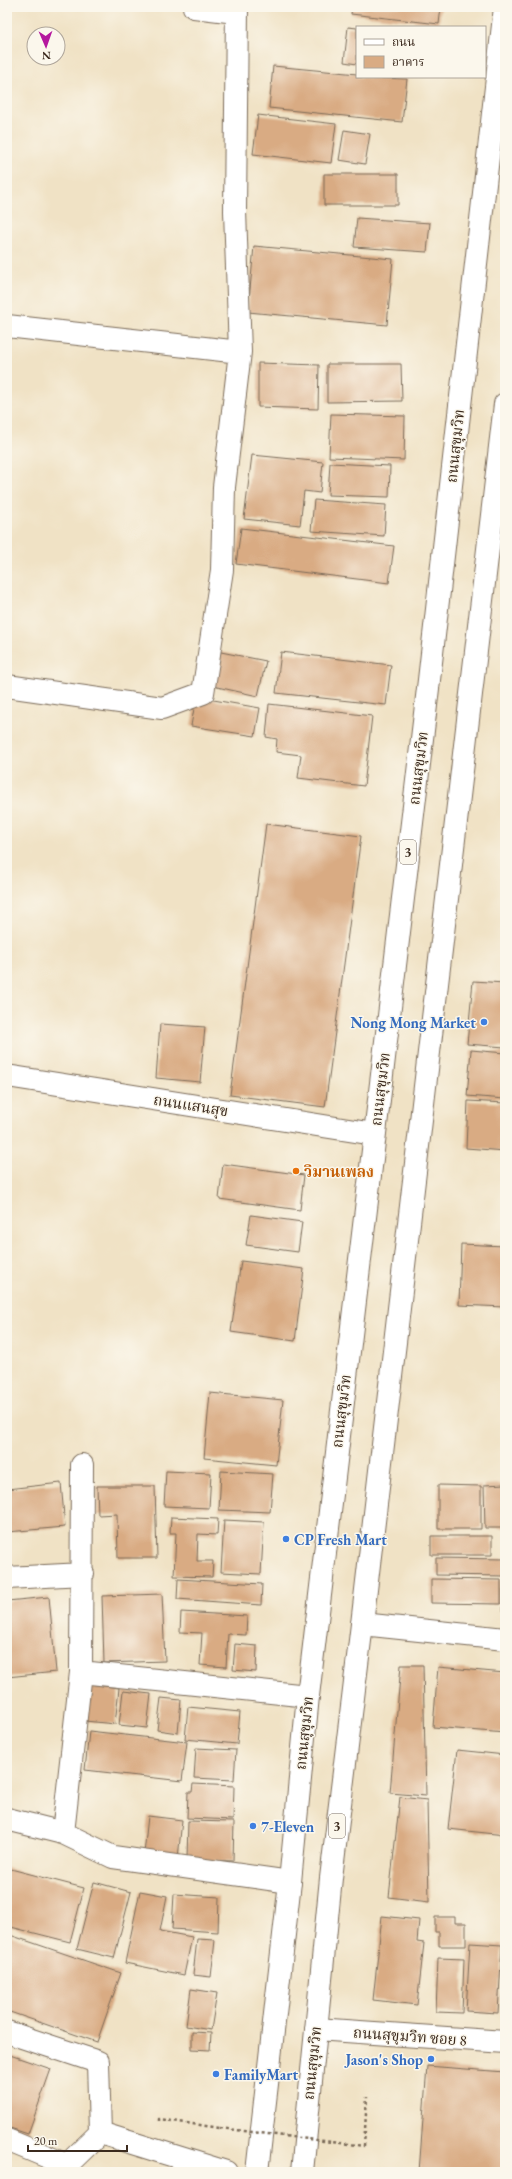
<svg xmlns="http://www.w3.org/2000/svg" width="512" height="2179" viewBox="0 0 512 2179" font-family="'EB Garamond','Noto Serif Thai',serif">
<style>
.building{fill:#d9ab83}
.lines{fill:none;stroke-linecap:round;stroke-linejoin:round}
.minor-casing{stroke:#7a6a58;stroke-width:24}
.secondary-casing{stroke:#7a6a58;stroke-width:24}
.primary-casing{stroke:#7a6a58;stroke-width:24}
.path{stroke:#7a6a58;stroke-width:2.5;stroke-dasharray:3 3;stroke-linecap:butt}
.minor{stroke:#fff;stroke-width:22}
.secondary{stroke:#fff;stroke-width:22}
.primary{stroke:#fff;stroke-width:22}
.path-bridge{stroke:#7a6a58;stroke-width:2.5;stroke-dasharray:3 3;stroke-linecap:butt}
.shop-dot{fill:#3f7fe0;stroke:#fbf7ec;stroke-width:1.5}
.food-dot{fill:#e8710a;stroke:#fbf7ec;stroke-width:1.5}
.labels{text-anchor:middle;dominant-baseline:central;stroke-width:3;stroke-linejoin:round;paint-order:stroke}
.shield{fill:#fbf7ec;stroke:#75685c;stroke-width:1}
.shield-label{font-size:14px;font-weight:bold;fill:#3b2a1e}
.street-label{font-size:15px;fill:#3b2a1e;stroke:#fbf7ec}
.shop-label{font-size:15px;font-weight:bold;fill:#366cbe;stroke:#fbf7ec;text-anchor:start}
.food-label{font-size:15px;font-weight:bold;fill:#c56008;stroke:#fbf7ec;text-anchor:start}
</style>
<rect width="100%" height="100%" fill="#fbf7ec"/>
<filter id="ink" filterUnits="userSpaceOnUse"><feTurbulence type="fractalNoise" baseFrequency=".025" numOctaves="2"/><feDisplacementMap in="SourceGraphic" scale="8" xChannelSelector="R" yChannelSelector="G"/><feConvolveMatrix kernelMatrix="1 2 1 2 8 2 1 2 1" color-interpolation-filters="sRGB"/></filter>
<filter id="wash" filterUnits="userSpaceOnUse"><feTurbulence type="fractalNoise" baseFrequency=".012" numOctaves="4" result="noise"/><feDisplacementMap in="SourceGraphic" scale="16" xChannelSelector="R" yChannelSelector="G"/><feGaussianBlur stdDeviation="0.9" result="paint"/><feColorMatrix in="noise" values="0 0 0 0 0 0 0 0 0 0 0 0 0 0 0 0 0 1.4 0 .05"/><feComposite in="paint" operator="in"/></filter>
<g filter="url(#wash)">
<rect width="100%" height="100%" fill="#f0e2c5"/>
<g id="blocks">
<path class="building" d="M352 7H441L439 24 351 14Z
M348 27 357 28V64L344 62Z
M273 66 357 74V77L407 79 402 122 269 108Z
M258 115 336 124 331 163 253 154Z
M344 130 370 134 365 164 339 160Z
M324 174H398V205H324Z
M357 218 430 223 427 252 354 247Z
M254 246 393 259 387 325 248 312Z
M258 363 319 365 318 409 258 407Z
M327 364H401L402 401 327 402Z
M331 414 405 416 404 460 329 457Z
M252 455 323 462 320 493 304 491 300 525 244 519Z
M330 463 390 466 389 497 328 495Z
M314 500 386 505 384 536 311 531Z
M241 528 394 546 389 583 236 564Z
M216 651 266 661 258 696 208 685Z
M281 652 391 665 386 705 276 693Z
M196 697 260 708 255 736 191 726Z
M269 704 372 716 364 786 298 778 301 755 276 752 277 739 266 737Z
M266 824 361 836 325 1107 230 1095Z
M504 910H505V924H503Z
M473 981 505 983V1047L467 1044Z
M160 1024 205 1027 200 1082 156 1078Z
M471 1050 505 1053V1099L467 1096Z
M468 1101 505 1103V1151L466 1148Z
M223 1164 304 1175 300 1210 219 1199Z
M251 1215 302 1222 298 1252 246 1245Z
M461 1244 505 1246V1307L459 1305Z
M241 1261 304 1269 295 1341 231 1332Z
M210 1393 283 1400 276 1465 204 1458Z
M166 1471 211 1473 209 1508 164 1506Z
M221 1471 273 1474 270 1512 219 1510Z
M61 1483 65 1527 7 1532V1489Z
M505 1484V1528H485L484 1485Z
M438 1485 481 1486V1529H438Z
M97 1486H155L157 1558H118L117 1514 98 1515Z
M171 1517 218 1519 217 1535 198 1534 197 1561H213L212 1577 174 1576 176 1533H170Z
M224 1520 264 1522 261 1574 221 1572Z
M431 1536H492V1555H431Z
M436 1558 505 1559V1576L436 1575Z
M178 1579 262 1584 261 1605 177 1599Z
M431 1579 501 1580V1604L431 1603Z
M503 1589H505V1611H503Z
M162 1594 165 1661 104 1663 102 1596Z
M49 1597 56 1672 7 1677V1601Z
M181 1612 247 1616 246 1635 228 1634 226 1667 200 1665 202 1633 180 1632Z
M235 1644 257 1646 256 1672 233 1670Z
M401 1665H423L426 1796 390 1793Z
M438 1667 505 1673V1733L433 1727Z
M89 1684 119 1688 115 1724 85 1721Z
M123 1691 151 1694 147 1728 119 1725Z
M161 1698 181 1700 178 1733 157 1730Z
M188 1707 240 1712 237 1744 185 1739Z
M89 1731 187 1742 182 1781 85 1770Z
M196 1748 236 1750 234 1780 194 1778Z
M457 1750 505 1755V1835L448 1829Z
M193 1784 234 1786 233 1820 187 1818 188 1792H192Z
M400 1797 427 1800 429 1902 389 1897Z
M148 1816 182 1820 178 1858 144 1854Z
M188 1821 234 1822 233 1861 187 1860Z
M7 1868 84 1888 70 1942 7 1926Z
M504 1879H505V1900H501Z
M94 1882 131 1892 114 1958 77 1949Z
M140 1891 167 1896 160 1931 192 1937 184 1975 125 1963Z
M174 1894 219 1897 218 1932 172 1929Z
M382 1916 419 1920 417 1942 424 1943 417 2005 373 2000Z
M435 1917H455V1923H466V1946H439V1932H435Z
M7 1934 121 1973 97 2042 7 2011Z
M197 1939 215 1940 211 1977 193 1975Z
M470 1943 502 1945 498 2013 466 2011Z
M438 1958 464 1959 462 2013 436 2012Z
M504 1986H505V2013H502Z
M191 1989 217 1993 211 2030 186 2026Z
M192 2032 211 2033 210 2050 192 2049Z
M7 2054 51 2069 28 2134 7 2127Z
M427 2066 505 2072V2172H419Z"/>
</g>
</g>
<g filter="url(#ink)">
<use href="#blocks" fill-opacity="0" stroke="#7a6a58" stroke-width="1"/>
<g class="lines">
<defs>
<path id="minor" d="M194 7 236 12
M7 326 240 352
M7 686 162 708 203 693 222 570 224 487 240 352 235 211 237 7
M7 1578 83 1574
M362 1624 505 1639
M81 1672 308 1696
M7 1819 63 1833 113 1857 290 1882
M63 1833 81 1672 82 1465
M316 2029 505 2042
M7 2032 98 2062 100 2133 67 2165 7 2140
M100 2133 226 2172"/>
<path id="secondary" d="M7 1076 374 1134"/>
<path id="primary" d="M257 2172 290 1882 308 1696 429 680 505 7
M302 2172 331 1878 362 1624 505 404"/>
</defs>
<use href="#minor" class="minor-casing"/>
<use href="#secondary" class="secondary-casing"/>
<use href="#primary" class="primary-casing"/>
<path class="path" d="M159 2121V2119L220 2128
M364 2146 367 2097"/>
<use href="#minor" class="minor"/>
<use href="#secondary" class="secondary"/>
<use href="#primary" class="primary"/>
<path class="path-bridge" d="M220 2128 364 2146"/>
</g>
</g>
<g class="shop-dot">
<circle cx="484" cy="1022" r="4"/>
<circle cx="286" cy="1539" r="4"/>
<circle cx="253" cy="1826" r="4"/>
<circle cx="431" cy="2059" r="4"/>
<circle cx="216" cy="2074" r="4"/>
</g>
<circle class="food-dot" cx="296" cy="1171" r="4"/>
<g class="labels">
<g class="shield">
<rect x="400" y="840" width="16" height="24" rx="3"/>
<rect x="329" y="1814" width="16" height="24" rx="3"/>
</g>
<g class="shield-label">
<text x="408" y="852">3</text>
<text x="337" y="1826">3</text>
</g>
<g class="street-label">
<text transform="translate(455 446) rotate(-84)">ถนนสุขุมวิท</text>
<text transform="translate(418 768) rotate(-83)">ถนนสุขุมวิท</text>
<text transform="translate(380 1089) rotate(-83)">ถนนสุขุมวิท</text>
<text transform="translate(191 1105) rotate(9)">ถนนแสนสุข</text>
<text transform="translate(341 1411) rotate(-83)">ถนนสุขุมวิท</text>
<text transform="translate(304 1733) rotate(-84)">ถนนสุขุมวิท</text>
<text transform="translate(410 2036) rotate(4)">ถนนสุขุมวิท ซอย 8</text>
<text transform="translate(312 2063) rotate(-84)">ถนนสุขุมวิท</text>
</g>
<g class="shop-label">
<text x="476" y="1022" text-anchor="end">Nong Mong Market</text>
<text x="294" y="1539">CP Fresh Mart</text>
<text x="261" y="1826">7-Eleven</text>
<text x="423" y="2059" text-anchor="end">Jason's Shop</text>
<text x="224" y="2074">FamilyMart</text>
</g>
<g class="food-label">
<text x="304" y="1171">วิมานเพลง</text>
</g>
</g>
<rect width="512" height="2179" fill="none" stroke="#fbf7ec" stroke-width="24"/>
<rect x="356" y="26" width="130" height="52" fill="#fbf7ec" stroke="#aea59a"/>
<rect x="364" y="39" width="20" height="6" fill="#ffffff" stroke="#aea59a"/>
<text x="392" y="46" font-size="12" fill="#3b2a1e">ถนน</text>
<rect x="364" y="56" width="20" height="12" fill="#d9ab83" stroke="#aea59a"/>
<text x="392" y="66" font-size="12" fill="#3b2a1e">อาคาร</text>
<g transform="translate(46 46) rotate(178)"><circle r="19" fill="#fbf7ec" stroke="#aea59a"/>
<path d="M0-3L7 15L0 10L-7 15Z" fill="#b5179e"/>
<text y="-6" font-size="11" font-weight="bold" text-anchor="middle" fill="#3b2a1e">N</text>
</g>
<path d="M28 2145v6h99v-6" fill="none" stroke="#3b2a1e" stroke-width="2"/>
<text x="34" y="2145" font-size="12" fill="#3b2a1e" stroke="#fbf7ec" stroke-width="3" paint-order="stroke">20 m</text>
</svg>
